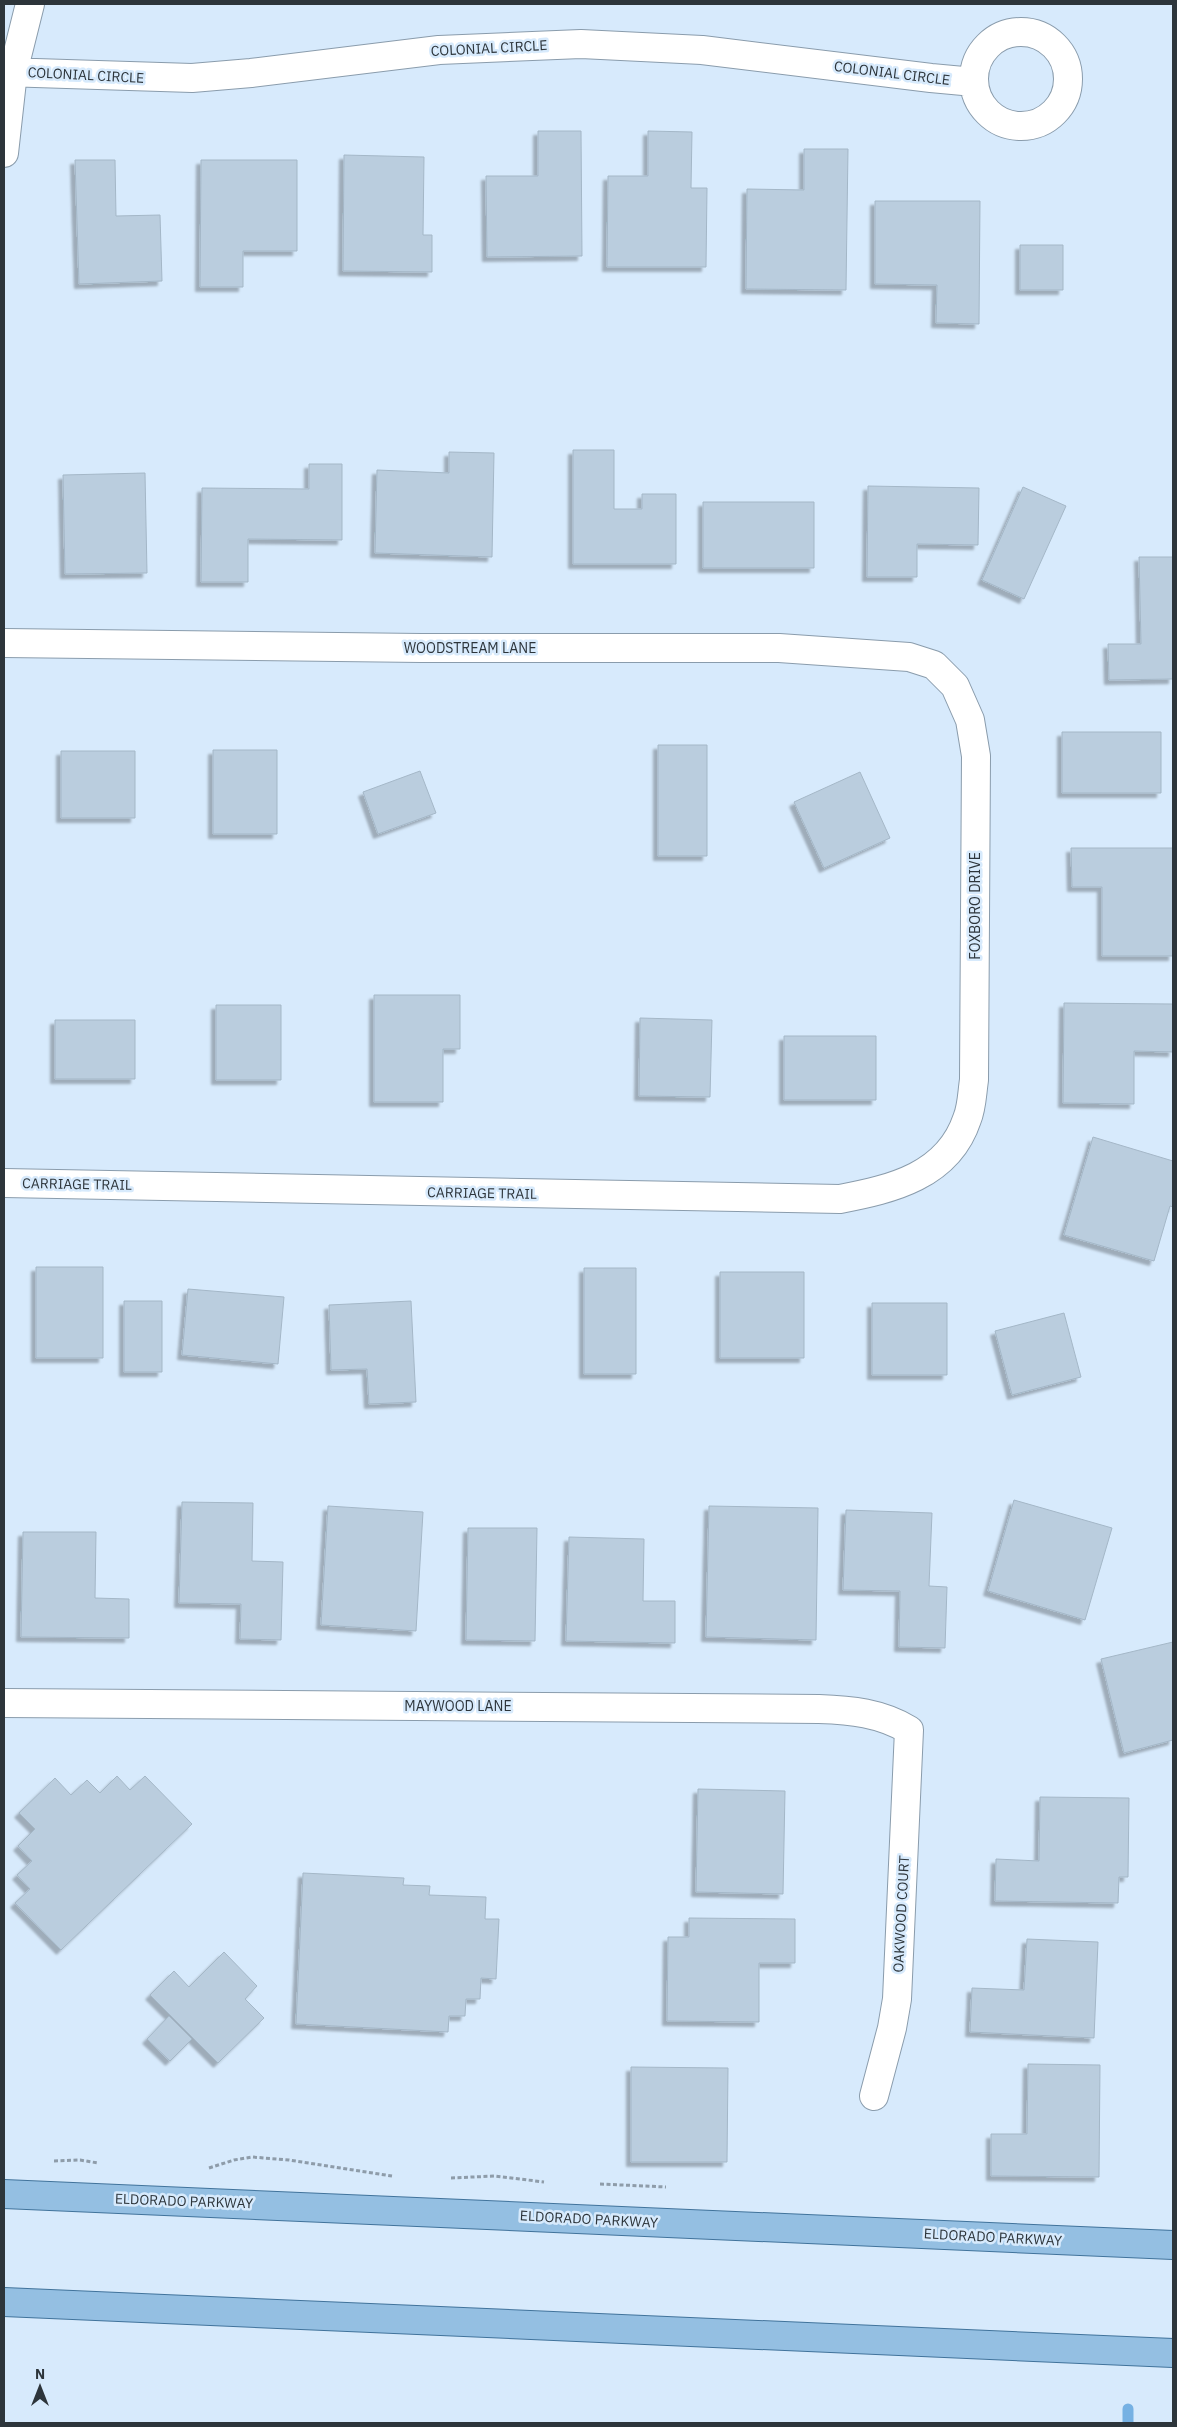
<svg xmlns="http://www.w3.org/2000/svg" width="1177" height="2427" viewBox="0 0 1177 2427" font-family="'IBM Plex Sans',sans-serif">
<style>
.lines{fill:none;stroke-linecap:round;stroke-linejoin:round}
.stream{stroke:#76b1e3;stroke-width:11}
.building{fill:#bacdde;stroke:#a4b7c7;filter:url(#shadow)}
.street-casing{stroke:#8a9cac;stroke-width:30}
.primary-casing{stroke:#41739b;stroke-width:30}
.path{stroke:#8e9ca9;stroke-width:3;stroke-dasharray:4 2.5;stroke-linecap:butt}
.street{stroke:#fff;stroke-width:28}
.primary{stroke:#94bfe2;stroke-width:28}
.labels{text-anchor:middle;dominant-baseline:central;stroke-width:5;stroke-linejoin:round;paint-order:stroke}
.street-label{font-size:14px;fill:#2d353b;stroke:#d7eafc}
</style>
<defs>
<filter id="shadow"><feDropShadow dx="-4.5" dy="4.5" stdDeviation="1" flood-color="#0004"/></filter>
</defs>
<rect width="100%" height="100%" fill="#d7eafc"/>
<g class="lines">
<path class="stream" d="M1128 2423V2409"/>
</g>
<path class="building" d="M538 131H581L582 256 487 257 486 176H538Z
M648 131 692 132 691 188H707L706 267H607L608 176H648Z
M804 149H848L846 290 746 289 747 189 804 190Z
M344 155 424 157 423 235H432V272L343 271Z
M75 160H115L116 216 160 215 162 281 79 284Z
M201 160H297V251H243V287H200Z
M875 201H980L979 324 936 323 937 285 875 284Z
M1020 245H1063V290H1020Z
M573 450H614V509H642V494H676V564H573Z
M449 452 494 453 492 557 375 553 377 470 449 473Z
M309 464H342V540L248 539V582H201L202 488 309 489Z
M145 473 147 573 65 574 63 475Z
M868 486 979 488 978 545 917 544V577H867Z
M1023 487 1066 506 1024 599 982 580Z
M703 502H814V568H703Z
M1139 557H1173V679L1109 680 1108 644H1141Z
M1062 732H1161V793H1062Z
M658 745H707V856H658Z
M213 750H277V834H213Z
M61 751H135V818H61Z
M420 771 436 813 378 834 363 792Z
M860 772 890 838 824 868 794 802Z
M1071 848H1173V956H1102V887H1072Z
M374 995H460V1049H443V1102H374Z
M1064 1003 1173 1004V1052L1134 1051V1104L1063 1103Z
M216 1005H281V1080H216Z
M640 1018 712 1020 710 1097 639 1096Z
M55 1020H135V1079H55Z
M784 1036H876V1100H784Z
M1093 1137 1173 1161V1207L1170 1206 1154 1261 1064 1235Z
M36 1267H103V1358H36Z
M584 1268H636V1374H584Z
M720 1272H804V1358H720Z
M188 1289 284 1297 278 1364 182 1355Z
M124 1301H162V1372H124Z
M411 1301 416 1402 369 1404 367 1369 331 1370 329 1305Z
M872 1303H947V1375H872Z
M1064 1313 1081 1377 1012 1395 995 1331Z
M1014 1500 1112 1528 1085 1620 988 1591Z
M182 1502 253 1503 252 1561 283 1562 281 1640 240 1639 241 1604 179 1603Z
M328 1506 423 1512 416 1631 321 1625Z
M709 1506 818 1508 816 1640 706 1637Z
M846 1510 932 1513 929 1586 947 1587 945 1648 899 1647 900 1591 843 1590Z
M468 1528H537L535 1641 466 1640Z
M23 1532H96L95 1598 129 1599V1638L21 1637Z
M569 1537 644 1539 643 1601H675V1643L566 1641Z
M1173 1642V1740L1124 1753 1101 1659Z
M117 1776 130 1790 145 1776 192 1824 61 1950 15 1903 30 1889 17 1875 32 1861 18 1846 35 1829 19 1813 55 1778 71 1795 87 1780 100 1793Z
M698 1789 785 1791 783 1894 696 1892Z
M1040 1797 1129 1798 1128 1877H1119L1118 1903 995 1901 996 1859 1039 1861Z
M303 1873 404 1878 403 1885 430 1886 429 1895 486 1897 485 1919H499L496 1979 481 1978 480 1999H466L465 2016H449L448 2032 296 2024Z
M689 1918 795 1919V1963H759V2022L667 2021 668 1937H689Z
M1027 1939 1098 1942 1094 2038 970 2032 972 1988 1024 1990Z
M224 1952 257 1986 245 1999 264 2018 218 2063 150 1995 174 1971 189 1987Z
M169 2016 192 2039 170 2061 147 2039Z
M1028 2064 1100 2065 1099 2177 991 2176V2134H1027Z
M631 2067 728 2068 727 2162H631Z"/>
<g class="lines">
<defs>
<path id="street" d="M974 79a47 47 0 1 1 94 0a47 47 0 1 1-94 0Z
M4 72 192 78 251 73 439 50 581 44 702 50 931 78 974 82
M4 153 13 72 30 4
M4 643 421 648H779L909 657 934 665 955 686 970 720 976 756 974 1080C972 1093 972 1107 967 1119 948 1176 892 1189 840 1199L4 1183
M4 1703 819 1709C851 1710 881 1713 909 1730L897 1999 892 2028 874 2096"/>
<path id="primary" d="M4 2194 1173 2245
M4 2302 1173 2353"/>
</defs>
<use href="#street" class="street-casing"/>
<use href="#primary" class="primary-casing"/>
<path class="path" d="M54 2161 80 2160 98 2163
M209 2168 234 2160 252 2157 289 2160 392 2176
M451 2178 495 2176 544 2182
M600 2184 666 2187"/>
<use href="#street" class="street"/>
<use href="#primary" class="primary"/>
</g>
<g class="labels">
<g class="street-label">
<text transform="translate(489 48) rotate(-3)">COLONIAL CIRCLE</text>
<text transform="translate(892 73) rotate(7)">COLONIAL CIRCLE</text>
<text transform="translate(86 75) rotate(3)">COLONIAL CIRCLE</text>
<text x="470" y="648">WOODSTREAM LANE</text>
<text transform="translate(975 906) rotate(-90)">FOXBORO DRIVE</text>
<text transform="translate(77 1184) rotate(1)">CARRIAGE TRAIL</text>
<text transform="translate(482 1193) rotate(1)">CARRIAGE TRAIL</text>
<text x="458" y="1706">MAYWOOD LANE</text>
<text transform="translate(901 1914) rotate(-87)">OAKWOOD COURT</text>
<text transform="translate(184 2201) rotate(2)">ELDORADO PARKWAY</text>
<text transform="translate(589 2219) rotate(3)">ELDORADO PARKWAY</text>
<text transform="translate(993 2237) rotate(3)">ELDORADO PARKWAY</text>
</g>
</g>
<rect width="1177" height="2427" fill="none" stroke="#2d353b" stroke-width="10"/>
<g transform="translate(40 2387)" stroke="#d7eafc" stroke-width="4" paint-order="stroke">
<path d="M0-4L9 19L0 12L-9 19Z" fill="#2d353b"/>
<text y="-8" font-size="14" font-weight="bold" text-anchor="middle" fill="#2d353b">N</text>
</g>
</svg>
